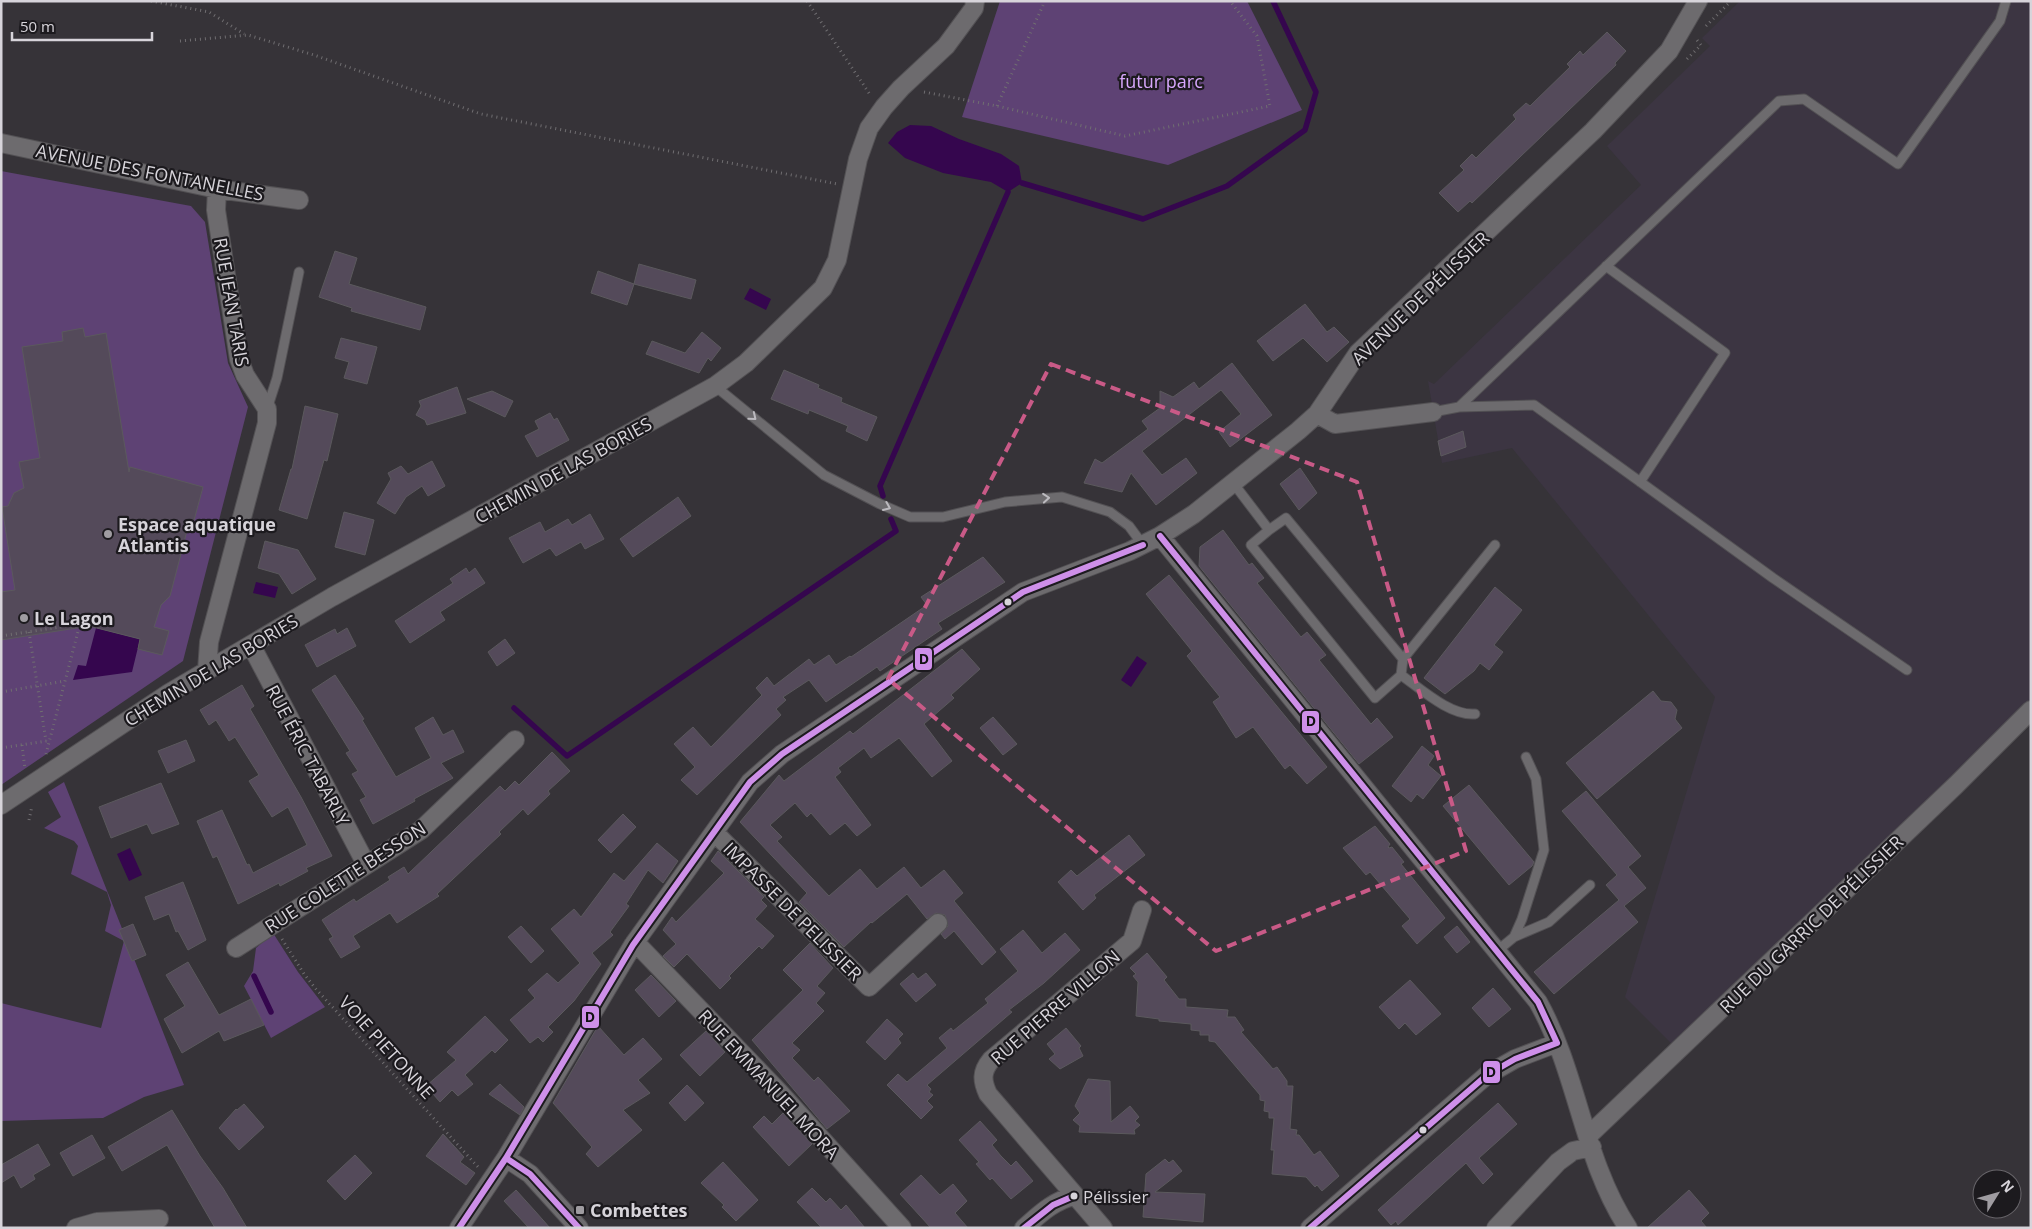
<svg xmlns="http://www.w3.org/2000/svg" width="2032" height="1229" viewBox="0 0 2032 1229" font-family="'Open Sans',sans-serif">
<style>
.built{fill:#3c3542}
.green{fill:#5e4274}
.water{fill:#35064e}
.lines{fill:none;stroke-linecap:round;stroke-linejoin:round}
.stream{stroke:#35064e;stroke-width:5.5}
.building{fill:#544a5a;stroke:#5b595d}
.service-casing{stroke:#535154;stroke-width:11}
.minor-casing{stroke:#535154;stroke-width:20}
.path{stroke:#706e71;stroke-width:3;stroke-dasharray:1 4;stroke-linecap:butt}
.service{stroke:#6d6b6e;stroke-width:9}
.minor{stroke:#6d6b6e;stroke-width:18}
.bus-1-casing{stroke:#1c1a1e;stroke-width:10}
.bus-1{stroke:#ce8fe9;stroke-width:6}
.oneway{stroke:#bcbabf}
.marked{fill:none;stroke:#c95a87;stroke-width:4;stroke-dasharray:10 6;stroke-linejoin:round}
.poi-dot{fill:#9f9ca1;stroke:#1c1a1e;stroke-width:2}
.bus-dot{fill:#d7d4da;stroke:#1c1a1e;stroke-width:2}
.labels{text-anchor:middle;dominant-baseline:central;stroke-width:4.5;stroke-linejoin:round;paint-order:stroke}
.bus-label{font-size:17px;fill:#d7d4da;stroke:#1c1a1e;text-anchor:start}
.park-label{font-size:18px;fill:#d7a7fc;stroke:#1c1a1e}
.street-label{font-size:18px;fill:#d7d4da;stroke:#1c1a1e}
.poi-label{font-size:18px;font-weight:bold;fill:#d7d4da;stroke:#1c1a1e;text-anchor:start}
.line-badge{stroke:#1c1a1e;stroke-width:2}
.pale-badge-label{font-size:14px;text-anchor:middle;font-weight:bold;fill:#111}
</style>
<rect width="100%" height="100%" fill="#363338"/>
<path class="built" d="M1740 1H2031V698L2002 729 1674 1046 1625 997 1715 697 1512 448 1442 463 1428 381 1434 384 1641 185 1607 146 1710 46 1702 38Z"/>
<path class="green" d="M1000 1H1247L1302 110 1168 165 962 117Z
M1 171 191 206 205 222 228 363 248 407 183 661 1 785Z
M64 782 184 1085 144 1097 103 1118 1 1121V1003L101 1028 124 941 105 931 111 905 107 892 71 874 78 846 74 841 44 828 61 817 48 792Z
M273 933 298 972 325 1007 271 1038 244 986 253 971 256 948Z"/>
<path class="water" d="M910 125 931 126 959 139 1001 154 1019 166 1022 183 1008 192 991 182 943 173 905 158 888 143 897 132Z
M750 288 771 299 766 310 744 299Z
M256 582 278 587 275 598 253 593Z
M96 628 140 639 132 672 73 680 78 665 86 666Z
M1137 656 1147 663 1131 687 1121 680Z
M130 848 142 875 129 881 117 854Z"/>
<g class="lines">
<path class="stream" d="M1022 183 1143 219 1227 186 1305 130 1316 92 1273 1
M883 496 880 486 1008 192
M514 708 567 756 896 531 891 519
M254 976 271 1012"/>
</g>
<path class="building" d="M1607 32 1626 51 1615 63 1616 65 1472 203 1470 201 1458 212 1439 193 1464 170 1460 166 1472 154 1476 158 1516 119 1513 115 1526 103 1530 106 1570 67 1567 64 1580 51 1583 55Z
M335 251 357 258 349 284 426 307 420 330 351 311 352 308 319 297Z
M639 264 696 280 691 299 634 284Z
M598 271 634 284 627 305 591 293Z
M1305 304 1327 332 1334 327 1349 342 1327 362 1303 338 1273 361 1257 341Z
M83 328 85 337 106 333 129 472 130 467 203 487 193 524 189 523 170 596 161 605 154 627 169 631 162 655 138 649 140 639 89 626 1 640V592L15 590 2 507 8 506 14 493 24 488 19 462 40 458 22 347 63 341 62 332Z
M702 332 721 348 711 361 708 358 699 373 646 354 652 341 685 353Z
M341 338 377 347 367 384 344 378 349 362 335 358Z
M1232 363 1272 415 1230 447 1219 432 1241 414 1221 390 1142 451 1162 475 1186 458 1197 473 1156 505 1131 473 1122 492 1084 483 1095 459 1102 463 1148 429 1142 421 1160 408V391L1173 397 1194 382 1199 389Z
M784 370 819 385 818 388 842 398 841 402 877 417 867 441 846 431 848 426 809 410 808 414 771 399Z
M457 387 466 413 427 425 425 420 416 415 421 406 419 401Z
M492 391 513 401 505 417 467 399Z
M305 406 338 414 327 461 324 460 307 519 279 510 291 469H292Z
M550 413 554 420 557 418 569 440 537 457 525 436 539 429 535 421Z
M1463 431 1466 447 1441 456 1438 441Z
M432 461 445 486 428 496 422 486 406 497 395 514 377 503 391 479 388 473 401 466 408 474Z
M1300 468 1317 493 1299 510 1280 484Z
M678 497 691 516 633 557 620 539Z
M344 512 374 520 365 555 335 547Z
M590 514 604 539 585 549 581 542 556 556 550 548 523 563 509 538 540 522 545 532 568 519 572 525Z
M1223 530 1249 565 1252 563 1264 578 1257 583 1301 637 1307 632 1326 655 1319 660 1371 724 1377 718 1393 737 1359 764 1199 566 1200 547Z
M265 541 298 550 316 579 292 594 279 574 258 568Z
M983 557 1005 582 938 623 942 629 880 671 877 667 826 702 809 680 783 697 786 700 776 709 781 715 697 795 681 780 695 767 674 744 693 727 711 747 762 695 756 688 767 677 774 686 809 659 814 665 829 655 836 665 850 656 851 657 927 605 921 597Z
M466 568 469 573 475 568 485 583 440 612 445 620 410 643 395 621 453 583 450 579Z
M1169 575 1327 767 1307 784 1290 765 1285 769 1253 727 1236 738 1213 702 1220 697 1187 656 1192 651 1146 594Z
M1495 587 1522 610 1494 645 1503 652 1489 670 1480 663 1474 671 1445 694 1424 678Z
M347 628 356 646 317 667 305 645 335 629 337 634Z
M505 639 515 653 497 666 488 652Z
M962 649 980 669 951 695 954 698 924 724 952 761 932 777 899 738 871 758 864 748 838 768 841 772 835 777 871 825 857 836 845 823 830 835 811 813 807 817 795 803 770 825 782 837 777 841 829 896 860 869 877 889 904 867 921 888 944 870 963 893 954 901 996 952 982 965 954 931 945 939 941 934 948 926 945 915 936 913 927 919 907 894 872 923 871 922 844 947 799 902 807 893 740 822 779 775 784 781 850 731 853 734Z
M335 675 364 719 362 720 396 777 431 758 415 728 433 717 443 735 453 730 464 752 441 763 453 778 414 799 415 801 373 824 360 800 366 797 352 774 358 771 346 753 350 751 312 690Z
M242 685 254 706 250 709 301 797 332 856 306 868 308 871 280 886 279 883 238 904 217 856 213 858 197 821 222 810 247 865 249 864 253 873 307 845 288 807 272 817 249 781 259 775 235 737 229 741 216 720 209 725 200 710Z
M1653 691 1661 701 1671 702 1677 710 1675 719 1682 728 1597 799 1566 763Z
M993 717 1017 744 1003 755 980 728Z
M186 740 195 761 168 773 158 751Z
M1422 746 1434 756 1428 765 1441 776 1423 799 1417 794 1411 802 1392 786Z
M552 752 570 771 548 791 550 794 528 815 523 809 499 832 501 834 437 894 439 896 397 923 390 913 353 936 360 947 341 958 329 939 333 937 322 920 354 899 356 902 390 880 388 877 404 867 408 874 500 786 505 791 515 781 519 785Z
M161 783 179 824 152 834 147 824 111 838 99 807Z
M1469 785 1534 862 1532 866 1509 885 1443 806Z
M1586 791 1641 856 1628 867 1646 888 1624 906 1638 922 1554 994 1534 972 1619 900 1606 885 1617 875 1562 811Z
M623 814 636 827 611 853 598 840Z
M1375 826 1390 844 1388 847 1389 848 1392 847 1404 862 1401 864 1445 918 1417 944 1402 926 1410 919 1370 872 1366 875 1343 848Z
M1129 835 1145 855 1094 895 1096 898 1083 910 1058 882 1071 870 1077 876Z
M657 843 678 861 663 883 648 870 626 904 629 906 610 932 613 935 592 953 601 964 574 1001 548 1027 553 1032 543 1042 538 1037 530 1043 510 1020 535 998 528 990 547 973 558 983 580 963 551 929 574 909 581 917 614 873 624 881Z
M718 851 764 897 761 900 767 906 755 919 774 936 762 949 759 946 729 976 731 978 720 989 687 954 674 967 663 956 676 944 663 930 672 917 676 922 724 873 711 861Z
M183 882 206 940 188 950 178 931 176 932 169 914 154 920 145 897Z
M133 924 146 955 132 961 119 930Z
M521 926 544 951 531 963 508 937Z
M1457 926 1470 942 1457 953 1444 937Z
M1023 930 1042 953 1065 933 1080 950 1044 983 1009 1010 1012 1012 927 1085 931 1089 929 1092 933 1095 927 1101 933 1107 921 1119 887 1085 898 1074 907 1082 947 1048 939 1038 951 1028 953 1031 988 1003 985 999 1018 971 1000 949Z
M810 943 833 968 817 986 825 993 816 1003 824 1011 792 1043 800 1050 792 1058 814 1081 818 1077 850 1111 827 1129 752 1040 803 990 783 970Z
M1147 953 1167 977 1164 980 1179 999H1186V1007L1228 1010 1227 1017H1235L1244 1030 1241 1032 1273 1069 1277 1067 1287 1081V1086H1293L1290 1129 1297 1130 1296 1135H1299L1314 1155 1320 1151 1339 1176 1322 1191 1317 1185 1315 1187 1306 1177 1272 1174 1274 1150H1271L1274 1118H1269V1112L1264 1111 1265 1101 1260 1100V1095L1215 1042 1209 1041V1035H1200V1031L1191 1030V1024L1159 1021V1019L1136 1016 1138 982 1133 976 1136 974 1130 968Z
M188 962 219 1015 251 999 264 1025 224 1041 219 1031 182 1053 164 1019 185 1006 166 975Z
M913 973 918 979 926 973 936 985 916 1002 900 984Z
M651 975 676 1001 659 1017 635 990Z
M1410 980 1441 1014 1416 1035 1405 1023 1399 1029 1379 1007Z
M1493 988 1511 1009 1489 1027 1472 1008Z
M485 1016 508 1040 495 1053 492 1050 465 1075 473 1084 458 1096 452 1090 440 1102 426 1086 456 1060 447 1052Z
M887 1019 903 1034 898 1039 901 1043 885 1060 866 1042Z
M598 1026 624 1055 643 1038 662 1059 638 1080 650 1093 623 1110 642 1130 598 1167 586 1154 592 1147 553 1103Z
M1066 1028 1081 1046 1079 1048 1083 1056 1060 1069 1049 1059 1055 1054 1047 1044Z
M706 1031 725 1052 700 1076 680 1055Z
M1088 1079 1110 1081 1111 1122 1130 1106 1139 1117 1135 1121 1140 1125 1134 1130 1135 1134 1079 1132 1080 1126 1073 1120 1080 1113 1075 1106Z
M500 1084 524 1107 520 1115 489 1094Z
M687 1085 704 1103 685 1121 669 1103Z
M1498 1103 1517 1124 1479 1158 1493 1174 1483 1184 1466 1163 1398 1225 1396 1221 1391 1225 1378 1210Z
M244 1104 264 1127 239 1150 219 1128 236 1109 237 1110Z
M172 1110 200 1156 223 1188 247 1228H215L167 1145 122 1171 108 1147Z
M783 1113 812 1144 789 1166 753 1127 764 1116 772 1124Z
M980 1121 997 1140 992 1145 1001 1156 1011 1166 1016 1161 1033 1181 1011 1199 992 1178 990 1180 976 1164 979 1162 959 1140Z
M443 1134 464 1157 460 1162 475 1173 466 1185 426 1156Z
M92 1135 105 1158 73 1176 60 1153Z
M38 1144 50 1165 33 1175 35 1179 21 1188 14 1175 1 1183V1165Z
M355 1155 372 1173 345 1200 327 1181Z
M1165 1159 1169 1163 1173 1160 1182 1171 1155 1192 1205 1194 1203 1222 1143 1217 1146 1174Z
M723 1162 758 1200 736 1221 722 1207 724 1205 701 1183Z
M921 1175 940 1195 953 1184 967 1201 955 1213 968 1228H931L900 1194Z
M812 1188 826 1202 830 1198 841 1210 846 1205 865 1228H822L797 1202Z
M516 1190 535 1211 550 1228H529L504 1201Z
M1689 1190 1709 1213 1701 1221 1707 1228H1647Z"/>
<g class="lines">
<defs>
<path id="service" d="M1606 266 1725 353 1640 482
M715 386 824 475 880 504 910 517H943L1005 502 1062 497 1110 512 1129 526 1143 545
M1459 407 1779 101 1804 99 1898 164 2000 21 2006 1
M267 409 277 378 299 272
M1433 412 1459 407 1534 405 1773 578 1907 670
M1234 484 1269 530 1251 545 1375 698 1401 675 1403 659 1286 518 1269 530
M1403 659 1495 545
M1401 675C1421 689 1450 716 1475 714
M1514 937 1549 922 1590 885
M1497 951 1514 937 1522 919 1544 850 1536 779 1526 757"/>
<path id="minor" d="M1 143 217 189 299 200
M1317 414 1335 424 1433 412
M1160 536 1538 1002C1578 1073 1583 1160 1628 1228
M251 645 366 864
M207 671 209 642 262 442 267 423V409L245 375 239 359 216 210 217 189
M1 805 169 693 332 597 715 386 746 363 823 288 837 260 858 159 869 128 884 107 901 88 946 46 974 8 975 1
M714 832 869 987 938 923
M635 942 780 1093 902 1228
M236 948 421 830 515 740
M1588 1136 1956 785 2031 710
M506 1158 530 1174 579 1228
M97 1222 159 1219
M76 1228 97 1222V1228
M459 1228 506 1158 633 945 750 782 782 754 1023 592 1130 551 1160 536 1194 514 1298 431 1317 414 1358 353 1593 131 1669 51 1698 1
M1024 1228C1040 1214 1053 1201 1074 1196
M1103 1228 988 1094C982 1081 981 1072 991 1060L1132 941 1142 910
M1310 1228 1487 1075 1515 1059 1557 1043
M1496 1228 1558 1162 1573 1151 1592 1147"/>
</defs>
<use href="#service" class="service-casing"/>
<use href="#minor" class="minor-casing"/>
<path class="path" d="M151 1 209 12 244 34
M807 1 871 96
M1706 26 1731 1
M180 41 248 35 314 55 481 114 837 184
M1687 59 1701 45 1697 40
M924 92 997 106 1125 136 1270 106 1257 36 1230 1
M997 106 1045 1
M29 632 46 741
M1 636 80 624
M1 692 65 681
M22 745 25 769
M1 748 47 741
M46 754 81 620
M29 820 32 806
M282 939 304 974 316 989 478 1167"/>
<use href="#service" class="service"/>
<use href="#minor" class="minor"/>
<defs>
<path id="bus-1" d="M1160 536 1538 1002 1557 1043 1515 1059 1487 1075 1310 1228
M506 1158 530 1174 579 1228
M459 1228 506 1158 633 945 750 782 782 754 1023 592 1143 545
M1024 1228 1053 1205 1074 1196"/>
</defs>
<use href="#bus-1" class="bus-1-casing"/>
<use href="#bus-1" class="bus-1"/>
</g>
<defs><path id="oneway-chevron" d="M-2-3.5L2.5 0L-2 3.5" fill="none" stroke-width="1.6" stroke-linecap="round" stroke-linejoin="round" transform="scale(1.25)"/></defs>
<g class="oneway">
<use href="#oneway-chevron" transform="translate(753 417) rotate(39)"/>
<use href="#oneway-chevron" transform="translate(1046 498) rotate(-5)"/>
<use href="#oneway-chevron" transform="translate(887 507) rotate(23)"/>
</g>
<path class="marked" d="M1051 364 1357 482 1466 851 1216 951 888 679Z"/>
<g class="poi-dot">
<circle cx="108" cy="534" r="5"/>
<circle cx="24" cy="618" r="5"/>
<rect x="575" y="1205" width="10" height="10" rx="2.5"/>
</g>
<g class="bus-dot">
<circle cx="1008" cy="602" r="4.5"/>
<circle cx="1423" cy="1130" r="4.5"/>
<circle cx="1074" cy="1196" r="4.5"/>
</g>
<g class="labels">
<g class="bus-label">
<text x="1083" y="1196">Pélissier</text>
</g>
<g class="park-label">
<text x="1161" y="81">futur parc</text>
</g>
<g class="street-label">
<text transform="translate(150 172) rotate(11)">AVENUE DES FONTANELLES</text>
<text transform="translate(1420 298) rotate(-44)">AVENUE DE PÉLISSIER</text>
<text transform="translate(232 302) rotate(80)">RUE JEAN TARIS</text>
<text transform="translate(563 470) rotate(-29)">CHEMIN DE LAS BORIES</text>
<text transform="translate(211 670) rotate(-31)">CHEMIN DE LAS BORIES</text>
<text transform="translate(308 755) rotate(62)">RUE ÉRIC TABARLY</text>
<text transform="translate(345 877) rotate(-33)">RUE COLETTE BESSON</text>
<text transform="translate(793 911) rotate(45)">IMPASSE DE PELISSIER</text>
<text transform="translate(1811 924) rotate(-44)">RUE DU GARRIC DE PÉLISSIER</text>
<text transform="translate(1055 1007) rotate(-41)">RUE PIERRE VILLON</text>
<text transform="translate(387 1047) rotate(48)">VOIE PIETONNE</text>
<text transform="translate(769 1084) rotate(47)">RUE EMMANUEL MORA</text>
</g>
<g class="poi-label">
<text x="118" y="524">Espace aquatique<tspan x="118" dy="21">Atlantis</tspan></text>
<text x="34" y="618">Le Lagon</text>
<text x="590" y="1210">Combettes</text>
</g>
</g>
<g class="line-badge">
<rect x="914" y="647" width="19" height="24" rx="5" fill="#ce8fe9"/>
<rect x="1301" y="710" width="19" height="24" rx="5" fill="#ce8fe9"/>
<rect x="581" y="1005" width="19" height="24" rx="5" fill="#ce8fe9"/>
<rect x="1482" y="1060" width="19" height="24" rx="5" fill="#ce8fe9"/>
</g>
<g class="pale-badge-label">
<text x="924" y="664">D</text>
<text x="1311" y="726">D</text>
<text x="590" y="1022">D</text>
<text x="1491" y="1077">D</text>
</g>
<rect width="2032" height="1229" fill="none" stroke="#d7d4da" stroke-width="5"/>
<g transform="translate(1997 1194) rotate(53)"><circle r="24" fill="#1c1a1e" stroke="#676469"/>
<path d="M0-4L9 19L0 12L-9 19Z" fill="#9f9ca1"/>
<text y="-8" font-size="14" font-weight="bold" text-anchor="middle" fill="#d7d4da">N</text>
</g>
<path d="M12 32v8h140v-8" fill="none" stroke="#d7d4da" stroke-width="2.5"/>
<text x="20" y="32" font-size="15" fill="#d7d4da" stroke="#1c1a1e" stroke-width="4" paint-order="stroke">50 m</text>
</svg>
